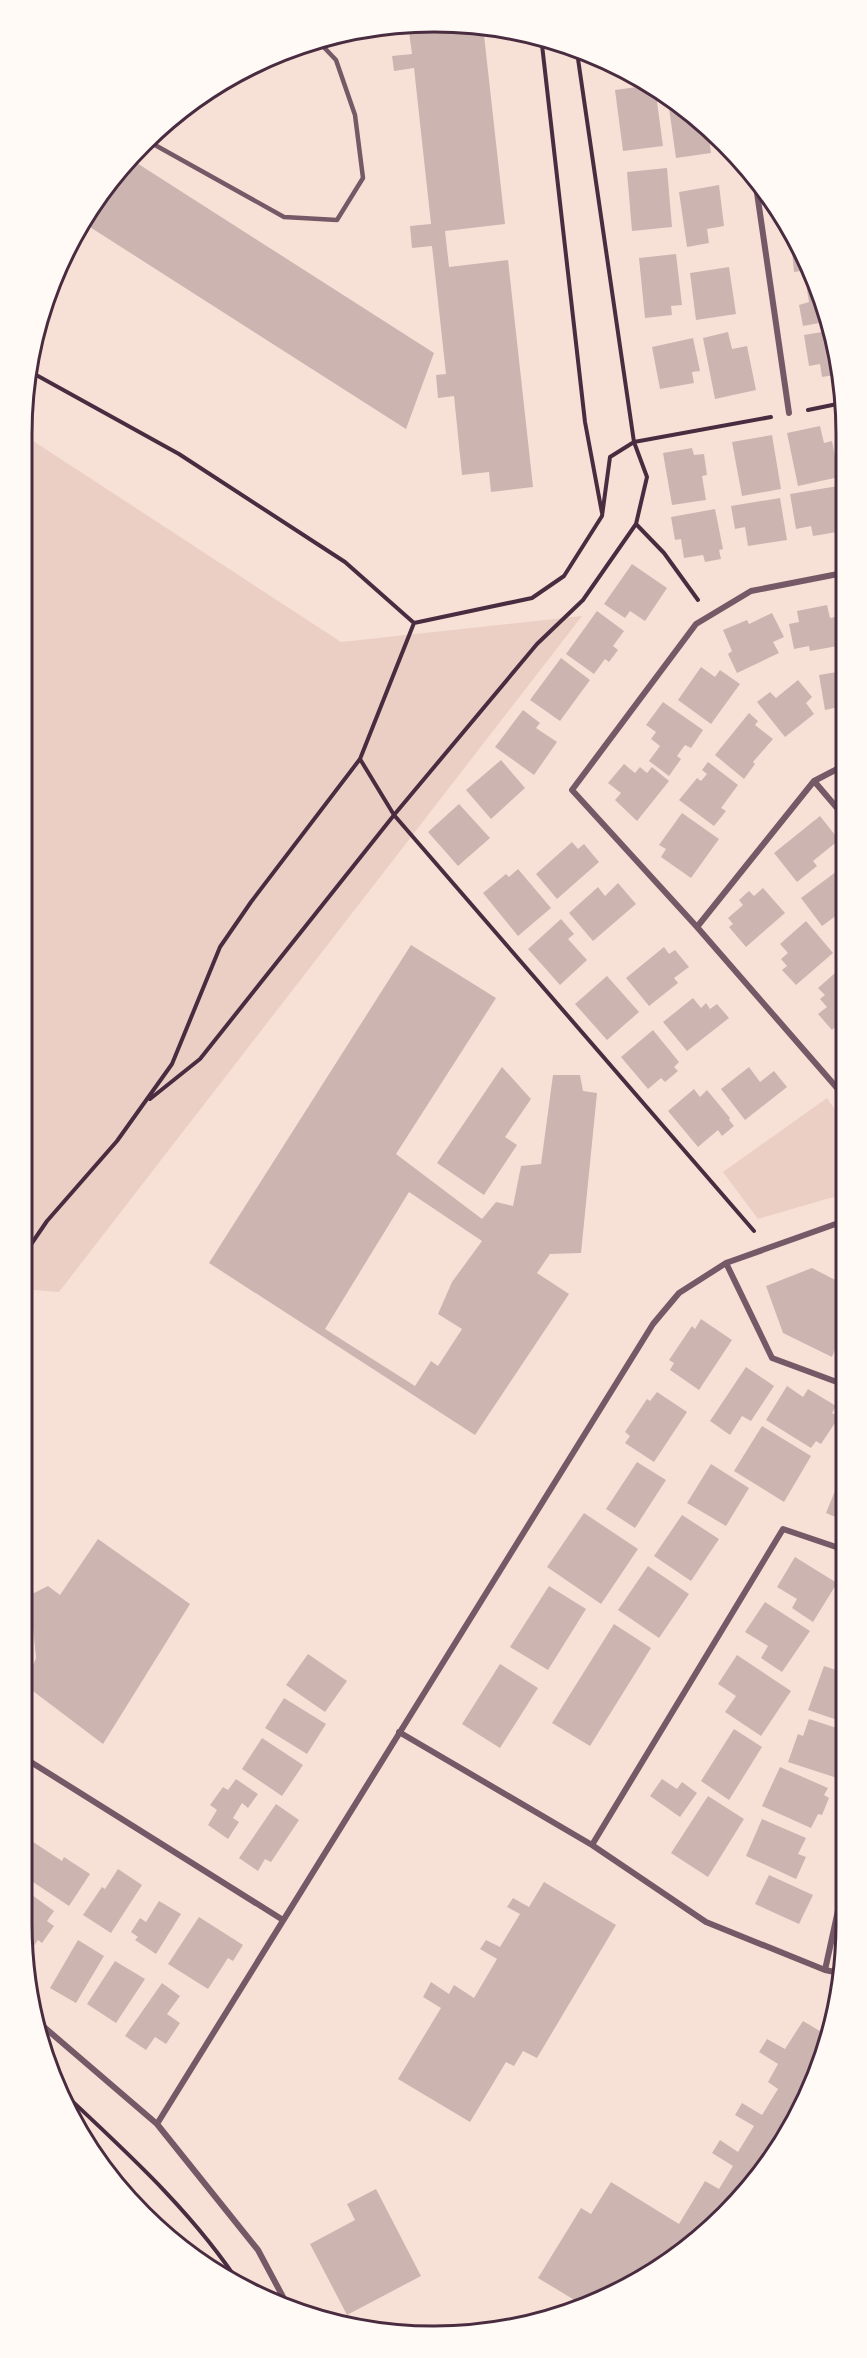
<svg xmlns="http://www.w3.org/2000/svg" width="867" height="2358" viewBox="0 0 867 2358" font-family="Signika,sans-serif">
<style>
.green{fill:#ebcfc5}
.building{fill:#ccb4b1;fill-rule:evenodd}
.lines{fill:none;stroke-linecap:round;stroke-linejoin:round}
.path{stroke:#4a2c40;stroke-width:4}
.service{stroke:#755966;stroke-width:4.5}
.minor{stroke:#755966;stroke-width:6}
.rim{fill:none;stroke:#4a2c40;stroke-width:3}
</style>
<rect width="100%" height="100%" fill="#f7e1d7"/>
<path class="green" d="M21 433 341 642 582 616 59 1292 21 1289Z
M827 1098 844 1122V1196L830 1198 758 1219 723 1172Z"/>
<path class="building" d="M461 22 483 26 505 224 445 231 449 267 508 260 533 487 491 492 489 472 462 475 454 396 438 398 436 375 446 374 432 246 412 248 410 226 431 224 414 68 394 71 392 56 412 54 408 24Z
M651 85 655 87 663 146 623 151 615 90Z
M680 106 708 130 711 153 676 158 669 108Z
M129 158 434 353 406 429 82 222 106 182Z
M667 168 672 227 632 231 627 172Z
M719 185 724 226 707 229 709 243 687 247 679 192Z
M803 251 809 270 794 272 792 252Z
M676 254 682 305 671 306 672 315 645 318 639 258Z
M729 267 736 314 696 320 690 273Z
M811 277 825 322 803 326 799 305 809 302 805 278Z
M828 331 841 374 822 377 820 364 809 366 804 335Z
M728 332 732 349 747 346 756 390 715 399 703 338Z
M693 338 700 371 692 372 694 383 660 389 652 347Z
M820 426 824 443 832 441 839 477 798 486 787 433Z
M772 435 781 489 742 496 732 442Z
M692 448 694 455 704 454 707 475 702 476 706 500 672 505 663 453Z
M838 486 843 531 813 536 811 526 796 529 790 494Z
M780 498 787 540 748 546 745 527 735 529 731 506Z
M715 509 723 549 719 550 721 559 705 562 703 555 684 558 681 539 675 540 671 517Z
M632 564 667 588 645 621 630 611 625 618 604 604Z
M827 605 830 618 839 616 843 645 810 651 809 646 794 649 789 624 799 622 797 611Z
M597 611 624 631 613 646 618 650 609 662 605 659 594 674 566 654Z
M772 613 784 637 773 642 779 653 737 673 728 654 732 651 723 630 747 620 749 624Z
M561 658 590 680 560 721 530 700Z
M701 667 715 677 720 670 740 684 711 724 678 700Z
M843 671V706L825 710 819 675Z
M798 680 812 697 806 703 814 714 785 737 757 702 770 692 776 698Z
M663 702 703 730 691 748 685 745 677 756 681 759 669 776 649 761 660 746 651 739 656 732 646 725Z
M523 710 540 723 536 728 557 742 534 775 495 747Z
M749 713 758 721 755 725 773 739 753 762 755 764 744 779 715 755Z
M501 760 525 788 491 819 466 790Z
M708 762 738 785 721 808 726 811 714 826 679 800 697 778 701 781 707 774 702 770Z
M624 764 635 773 640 767 647 773 652 767 669 781 637 821 615 800 621 793 608 783Z
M459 804 490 838 458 866 428 832Z
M682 813 719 839 691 878 661 857 666 849 659 845Z
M820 816 839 840 813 861 817 866 797 882 774 853Z
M572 842 578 849 584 844 599 862 557 899 536 874Z
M841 868 844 871V910L822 926 801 898Z
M518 869 551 908 518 936 483 893 506 874 509 877Z
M618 883 636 904 593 941 569 913 598 887 605 896Z
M763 888 785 913 746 947 729 927 733 924 728 918 743 905 739 900 749 891 754 896Z
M561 919 574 934 568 939 587 960 560 985 528 949Z
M806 921 833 953 796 985 782 970 787 966 781 959 788 953 780 944Z
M411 945 496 998 396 1154 482 1219 496 1202 513 1206 521 1166 541 1164 553 1075H580L583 1091 597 1093 581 1253 550 1254 537 1273 569 1294 475 1435 209 1263ZM409 1192 482 1241 452 1282 438 1314 462 1329 438 1366 431 1361 415 1386 325 1329Z
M664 947 669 954 675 950 689 967 674 978 678 983 649 1006 626 978Z
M843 966 844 1019 832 1030 818 1014 827 1007 820 999 825 995 818 988Z
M607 976 639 1012 607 1040 575 1004Z
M693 998 701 1008 706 1003 710 1009 717 1004 729 1018 687 1051 663 1022Z
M653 1030 679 1062 674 1067 678 1071 665 1082 661 1078 648 1089 621 1057Z
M502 1067 531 1099 505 1137 517 1145 484 1195 437 1163Z
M749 1067 760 1082 774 1071 787 1087 745 1120 721 1089Z
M694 1089 700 1097 707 1090 730 1118 729 1120 734 1126 722 1136 718 1130 698 1147 668 1111Z
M812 1268 845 1285 841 1294 845 1296V1325L832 1357 783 1333 766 1286Z
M701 1319 732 1340 699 1390 670 1370 674 1363 669 1360 692 1326 695 1329Z
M746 1367 774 1386 751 1421 742 1416 730 1435 710 1421Z
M787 1386 803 1397 808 1389 836 1406 832 1413 839 1417 821 1444 816 1441 811 1448 766 1420Z
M657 1392 687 1412 654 1462 625 1443 630 1436 625 1432 647 1399 650 1401Z
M762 1426 811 1456 784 1502 734 1471Z
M637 1462 666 1480 635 1528 606 1509Z
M711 1464 749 1488 726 1526 687 1503Z
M841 1476 845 1478V1521L826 1513Z
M584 1513 638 1549 601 1604 547 1567Z
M682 1515 719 1539 691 1581 654 1556Z
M98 1539 190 1604 103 1744 25 1685 36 1658 30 1595 48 1586 60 1595Z
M795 1557 837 1583 813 1622 792 1608 797 1599 777 1587Z
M648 1566 689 1594 659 1638 618 1610Z
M549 1586 586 1609 548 1670 510 1647Z
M765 1602 810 1631 782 1672 761 1658 768 1646 745 1632Z
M614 1624 651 1648 590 1746 552 1723Z
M308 1654 347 1681 325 1712 286 1685Z
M737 1655 791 1691 761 1736 725 1712 736 1696 718 1684Z
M500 1664 538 1688 500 1748 462 1724Z
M824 1666 845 1673 846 1723 808 1710Z
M284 1698 326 1724 307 1754 265 1728Z
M809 1719 846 1731V1753L837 1778 788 1762 798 1734 803 1736Z
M734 1729 762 1747 729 1800 701 1781Z
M262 1738 303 1765 282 1796 242 1769Z
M780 1767 828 1788 824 1795 829 1798 822 1815 818 1814 811 1828 762 1806Z
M236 1779 258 1794 248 1808 242 1803 233 1818 239 1822 228 1839 208 1825 217 1810 210 1805 223 1787 228 1790Z
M662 1779 677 1789 682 1782 697 1793 680 1817 650 1796Z
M708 1796 744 1819 708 1877 671 1853Z
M276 1804 299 1820 271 1862 265 1859 258 1871 239 1858Z
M762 1819 806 1838 798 1854 806 1857 796 1879 746 1856Z
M21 1834 62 1861 64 1857 90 1874 69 1906 21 1874Z
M118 1869 142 1885 111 1933 83 1915 102 1887 105 1889Z
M769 1875 813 1895 799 1924 755 1904Z
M544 1882 616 1925 537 2058 523 2051 514 2066 506 2062 470 2122 398 2079 441 2008 423 1997 431 1982 449 1994 454 1985 474 1998 497 1959 480 1949 486 1940 500 1947 520 1914 507 1907 513 1898 529 1907Z
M21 1887 54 1911 47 1921 54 1926 42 1943 38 1940 29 1953 25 1950 21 1924Z
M159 1901 181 1914 156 1954 135 1940 138 1937 131 1932 140 1918 146 1922Z
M199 1917 243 1945 233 1961 228 1958 208 1989 168 1964Z
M78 1940 104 1956 76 2003 50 1988Z
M115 1961 145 1979 116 2023 87 2004Z
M162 1983 180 1996 167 2014 180 2023 166 2044 155 2037 146 2050 125 2036Z
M803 2021 830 2037 803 2107 761 2175 662 2268 592 2305 586 2307 538 2278 581 2208 591 2214 611 2182 679 2224 705 2181 719 2189 733 2166 712 2153 720 2140 738 2152 754 2126 735 2115 742 2103 762 2115 778 2089 768 2082 778 2064 759 2052 767 2039 785 2049Z
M376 2189 421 2276 347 2315 310 2244 355 2220 347 2204Z"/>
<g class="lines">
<path class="path" d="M541 36 585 422 602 513
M808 410 842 403
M636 524 664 553 698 600
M414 623 532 598 564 576 602 516 610 457 634 442 577 52
M360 759 394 815 754 1231
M150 1099 200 1059 394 815 537 644 583 600 636 524 647 477 634 442 771 417
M21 1259 47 1221 117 1141 172 1064 220 947 251 902 360 759 414 623 345 562 179 454 29 371
M56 2086C123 2149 193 2211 243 2289"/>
<path class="service" d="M146 140 284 217 337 220 363 178 355 115 336 60 316 39"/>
<path class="minor" d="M755 179 789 413
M843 573 751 591 696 624 572 790 697 927 844 1096
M814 781 843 815
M697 927 814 781 843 766
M726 1263 772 1358 845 1385
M399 1732 592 1845 706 1922 825 1970 840 1973
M21 1766 26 1759 283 1920
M592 1845 783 1529 845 1550
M825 1970 846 1874
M37 2021 157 2124
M290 2310 258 2250 157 2124 653 1324 679 1293 726 1263 844 1221"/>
</g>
<path d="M0 0H867V2358H0ZM434 32H434A402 402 0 0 1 836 434V1924A402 402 0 0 1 434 2326H434A402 402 0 0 1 32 1924V434A402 402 0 0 1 434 32Z" fill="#fffaf5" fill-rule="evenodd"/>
<path class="rim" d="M434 32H434A402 402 0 0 1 836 434V1924A402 402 0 0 1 434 2326H434A402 402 0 0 1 32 1924V434A402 402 0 0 1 434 32Z"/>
</svg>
